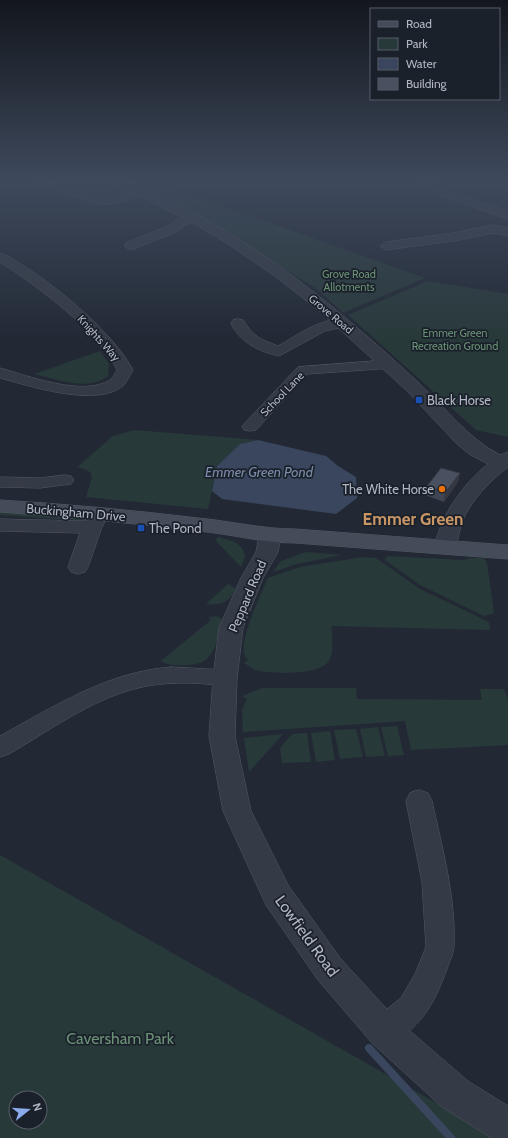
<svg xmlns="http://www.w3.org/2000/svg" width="508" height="1138" viewBox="0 0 508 1138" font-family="Cabin,sans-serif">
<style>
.green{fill:#28393a;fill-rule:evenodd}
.water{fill:#39465d}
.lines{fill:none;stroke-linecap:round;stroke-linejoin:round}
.stream{stroke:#39465d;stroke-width:8}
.minor-casing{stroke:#535964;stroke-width:1}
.tertiary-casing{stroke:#535964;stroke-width:1}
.secondary-casing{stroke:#535964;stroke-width:1}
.minor{fill:#353b46;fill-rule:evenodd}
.tertiary{fill:#353b46;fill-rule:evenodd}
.secondary{fill:#444b59;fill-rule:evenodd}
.wall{fill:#3f4552}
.shaded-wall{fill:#333842}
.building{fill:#49505f;stroke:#333842}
.transit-dot{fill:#1a4fb4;stroke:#1b212b;stroke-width:1.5}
.food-dot{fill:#e8710a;stroke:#1b212b;stroke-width:1.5}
.labels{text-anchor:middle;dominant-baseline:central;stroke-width:3.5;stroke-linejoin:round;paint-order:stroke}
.far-park-label{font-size:11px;fill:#6a9175;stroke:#1b212b}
.far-street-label{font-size:11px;fill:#b0b6c3;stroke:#1b212b}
.poi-label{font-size:13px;fill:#b0b6c3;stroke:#1b212b;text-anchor:start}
.street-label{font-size:13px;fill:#b0b6c3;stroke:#1b212b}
.water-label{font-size:14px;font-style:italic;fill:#7b8ca8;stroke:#1b212b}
.near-street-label{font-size:16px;fill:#b0b6c3;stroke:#1b212b}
.near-park-label{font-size:16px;fill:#6a9175;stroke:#1b212b}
.district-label{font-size:17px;font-weight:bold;fill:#c89565;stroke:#1b212b}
</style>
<rect width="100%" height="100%" fill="#222935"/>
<path class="green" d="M50 182H110L132 190 110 199Z
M163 185 425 278 343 313 317 289 151 189Z
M428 281 508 294V437L476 430 348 315Z
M100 351 109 364 108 376C87 392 57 379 34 374Z
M134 430 258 440 240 444 217 466 208 509 86 497 92 478 91 473 87 470 77 467 113 436Z
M0 512 86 519 88 521 0 515Z
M218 537C229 540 243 542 245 556L241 567 217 542 216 539Z
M306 552 341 555 297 564 273 572 281 561Z
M387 556 464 560 471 558H484L487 563 494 613 484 616 420 585 385 560Z
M363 557 376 558 420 589 489 622 490 630 332 626C331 636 335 654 328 662 318 675 275 674 260 671 254 670 249 666 244 663L248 660C246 658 244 655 244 652 241 636 261 594 268 578L300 567Z
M228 584 236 589C230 602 220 606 206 604Z
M215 616 221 618C223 623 221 628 219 633 213 658 206 666 179 665 173 665 167 665 161 661L211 620 208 618Z
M262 688H356L357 699 482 700 480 689H504L508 699V745L411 750 405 721 243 732 242 710 247 699 242 696Z
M397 726 404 755 388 756 381 727Z
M378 727 385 756 366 757 360 729Z
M356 729 363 757 340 759 334 730Z
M330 731 335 760 316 762 311 733Z
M307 733 311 762 282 763 280 748 292 734Z
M283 734 249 772 244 738Z
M0 855 498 1138H0ZM16 1098H40V1122H16Z"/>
<path class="water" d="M258 440 326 456 338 466 356 477 357 498 336 514 222 499 212 491 217 466 240 444Z"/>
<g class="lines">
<path class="stream" d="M369 1048 451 1138"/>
<defs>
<path id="minor" d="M35 182H51L101 199 114 198 142 188 148 191 146 193 120 203 100 205 36 184Z
M417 182H431L452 193 508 211V219L444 197Z
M195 214 201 218 199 220 184 226 176 232 134 249 130 250 124 246 126 243 168 226 176 220Z
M494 225 508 228V236L494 233 453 241 386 250 380 246 386 242 453 233Z
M0 253C10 256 18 263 27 268 62 291 113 333 133 370 130 375 127 382 123 386 96 408 30 386 0 378V368C29 376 83 397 110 380 113 378 115 373 117 370 99 332 36 285 0 262Z
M238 319 243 320C254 337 260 339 278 346 296 336 325 315 347 320L349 323 347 326 325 331 279 356C260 352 239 342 231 323L233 320Z
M388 360 393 362 396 365 393 368 307 374 256 430 250 431 244 430 242 426 298 367Z
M65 475 71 476 74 480 71 484 40 488 0 487V477L40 478Z
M98 511 105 513 107 517 102 527 88 567 85 572 78 574 71 572 68 567 80 533 0 531V519L86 521 91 513Z
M171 667 225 670 233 672 236 678 233 684 225 686C195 682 163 681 134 689 91 700 47 732 9 754L0 757V736C55 706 107 672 171 667Z
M419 790 428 793 432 801C442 847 456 898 454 946 454 953 449 962 447 969 434 1004 420 1031 384 1046L373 1042 369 1031 373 1020 401 998 415 974 426 947 422 882 406 801 410 793Z"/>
<path id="tertiary" d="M114 182C119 182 125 181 129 182 141 184 159 196 170 201 263 246 344 313 419 383 446 408 467 438 500 455L508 452V467C490 481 471 500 462 522 459 532 458 543 453 552L445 554 437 552 434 547C442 514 462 485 488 464L469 454 457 444 407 391 322 313 276 277 228 244 190 221 116 185Z
M270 529 277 531 281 536 278 552 263 578 243 628 237 678 235 736 251 811 288 885 340 958 396 1019 468 1081 508 1106V1138H492L442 1107 372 1043 318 980 266 905 223 811 209 736 213 678 219 628 241 578 256 552 259 536 263 531Z"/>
<path id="secondary" d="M0 500C66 504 132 510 198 518 231 521 262 529 295 529L508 545V559L295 543C262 543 231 534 198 531 132 523 66 517 0 512Z"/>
</defs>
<use href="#minor" class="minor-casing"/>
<use href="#tertiary" class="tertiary-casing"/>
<use href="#secondary" class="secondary-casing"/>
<use href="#minor" class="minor"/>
<use href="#tertiary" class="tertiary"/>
<use href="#secondary" class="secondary"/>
</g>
<path class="wall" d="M460 473 458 482 444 502 425 495 427 486Z"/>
<path class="shaded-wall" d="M460 473 458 482 444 502 445 493Z"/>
<path class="building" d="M441 468 460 473 445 493 427 486Z"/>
<linearGradient id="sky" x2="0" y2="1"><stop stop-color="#13171d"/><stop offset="0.53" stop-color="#3e495c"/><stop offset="1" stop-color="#3e495c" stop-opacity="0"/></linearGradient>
<rect width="508" height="341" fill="url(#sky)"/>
<g class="transit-dot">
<rect x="415" y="396" width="8" height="8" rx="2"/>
<rect x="137" y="524" width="8" height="8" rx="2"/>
</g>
<circle class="food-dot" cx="442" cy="489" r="4"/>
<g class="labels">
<g class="far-park-label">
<text x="349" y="274">Grove Road<tspan x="349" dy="13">Allotments</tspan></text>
<text x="455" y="333">Emmer Green<tspan x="455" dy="13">Recreation Ground</tspan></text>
</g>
<g class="far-street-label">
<text transform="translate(331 314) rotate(40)">Grove Road</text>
<text transform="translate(99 338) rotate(48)">Knights Way</text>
<text transform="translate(282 394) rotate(-46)">School Lane</text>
</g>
<g class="poi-label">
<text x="427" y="400">Black Horse</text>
<text x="434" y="489" text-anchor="end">The White Horse</text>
<text x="149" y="528">The Pond</text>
</g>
<g class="street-label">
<text transform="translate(76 512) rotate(5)">Buckingham Drive</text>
<text transform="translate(247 596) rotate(-67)">Peppard Road</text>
</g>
<g class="water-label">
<text x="259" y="472">Emmer Green Pond</text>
</g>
<g class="near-street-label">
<text transform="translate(307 936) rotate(54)">Lowfield Road</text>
</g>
<g class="near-park-label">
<text x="120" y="1038">Caversham Park</text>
</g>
<g class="district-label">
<text x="413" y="519">Emmer Green</text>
</g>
</g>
<rect x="370" y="8" width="130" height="92" fill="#1b212b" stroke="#575d68"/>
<rect x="378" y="21" width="20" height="6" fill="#444b59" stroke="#575d68"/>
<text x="406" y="28" font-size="12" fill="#b0b6c3">Road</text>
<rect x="378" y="38" width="20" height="12" fill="#28393a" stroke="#575d68"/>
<text x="406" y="48" font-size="12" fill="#b0b6c3">Park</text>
<rect x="378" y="58" width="20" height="12" fill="#39465d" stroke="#575d68"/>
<text x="406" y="68" font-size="12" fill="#b0b6c3">Water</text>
<rect x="378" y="78" width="20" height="12" fill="#49505f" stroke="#575d68"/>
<text x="406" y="88" font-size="12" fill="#b0b6c3">Building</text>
<g transform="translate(28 1110) rotate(73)"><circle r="19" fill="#1b212b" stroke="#575d68"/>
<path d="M0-3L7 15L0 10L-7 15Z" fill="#8babed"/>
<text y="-6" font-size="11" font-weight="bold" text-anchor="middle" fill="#b0b6c3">N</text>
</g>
</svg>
